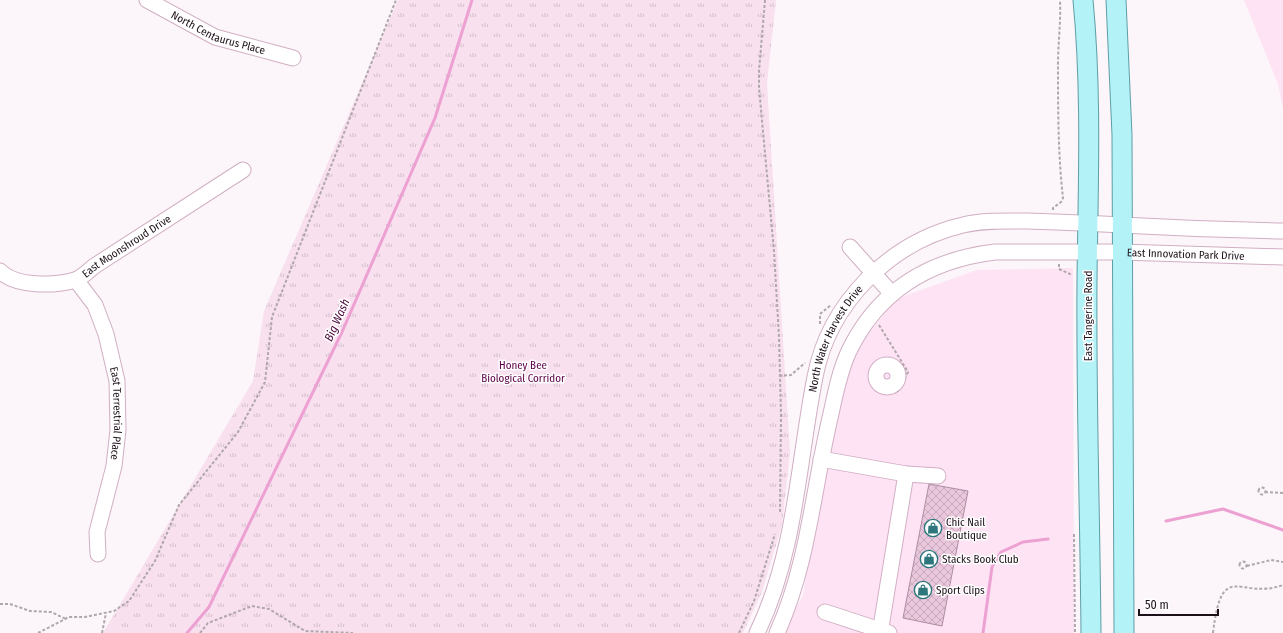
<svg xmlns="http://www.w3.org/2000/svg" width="1283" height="633" viewBox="0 0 1283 633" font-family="'Fira Sans Condensed',sans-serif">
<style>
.built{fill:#fde3f3}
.grass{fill:url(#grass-tufts)}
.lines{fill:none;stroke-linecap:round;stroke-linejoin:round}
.stream{stroke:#eda1d3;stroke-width:3}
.building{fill:url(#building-cross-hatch);stroke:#ad8da1}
.minor-casing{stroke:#d1afc4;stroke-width:17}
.major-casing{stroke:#5e9ea6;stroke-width:21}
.path{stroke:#b0a7ac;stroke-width:2;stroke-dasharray:3 2;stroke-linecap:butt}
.minor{stroke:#fff;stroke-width:15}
.major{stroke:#b3f2f7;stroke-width:19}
.labels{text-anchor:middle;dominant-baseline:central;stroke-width:3;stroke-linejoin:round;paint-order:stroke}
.street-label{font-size:11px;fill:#1d1119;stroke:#fff}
.park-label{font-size:11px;fill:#5d0049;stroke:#fff}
.poi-label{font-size:11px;fill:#1d1119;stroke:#fff;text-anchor:start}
.water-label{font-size:12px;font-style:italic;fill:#4c083c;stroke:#fff}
</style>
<defs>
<pattern id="grass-tufts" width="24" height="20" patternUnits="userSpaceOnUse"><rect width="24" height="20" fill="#f8e0ef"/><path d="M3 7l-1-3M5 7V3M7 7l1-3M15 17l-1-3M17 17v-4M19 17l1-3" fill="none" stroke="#d4bfcc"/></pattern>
<pattern id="building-cross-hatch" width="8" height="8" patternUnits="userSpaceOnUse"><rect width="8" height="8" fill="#eac7dd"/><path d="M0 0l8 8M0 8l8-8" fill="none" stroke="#c8aabd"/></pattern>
</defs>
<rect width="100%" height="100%" fill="#fcf5f9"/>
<path class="built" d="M1244 0H1283V109L1278 84Z
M1073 268 1074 633H780L803 596 823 458 852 355 896 299 977 270Z"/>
<path class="grass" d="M398 0H776L767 83 790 453 782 525 762 592 743 633H103L253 381 264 311Z"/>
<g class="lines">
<path class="stream" d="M1166 521 1223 509 1283 530
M187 633 209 607 342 332 435 118 472 0
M983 633 992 567 1001 552 1023 542 1048 539"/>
</g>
<path class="building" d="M929 484 968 491 942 626 903 618Z"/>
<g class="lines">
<defs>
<g id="minor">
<path id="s1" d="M147 0 215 37 293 58"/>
<path d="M850 247 892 294"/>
<path id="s2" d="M0 271C15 287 55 286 75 280 82 278 90 269 96 265L243 170"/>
<path id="s3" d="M76 280 95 305 106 334 117 381 118 430 114 466 97 532 98 554"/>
<circle cx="887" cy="376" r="11"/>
<path d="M821 459 906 474 938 476"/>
<path d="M825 612 889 633"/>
<path id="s4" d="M757 633C796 552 798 463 815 377 829 303 890 242 963 225 984 220 1006 221 1027 221 1059 222 1089 223 1121 225 1175 228 1229 230 1283 231"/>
<path id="s5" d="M777 633C808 565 813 490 830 418 835 396 839 372 849 351 878 291 929 260 995 252H1121L1283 257"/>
<path d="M880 633 906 474"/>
</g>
<path id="major" d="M1083 0C1092 93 1088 187 1087 280 1086 397 1090 515 1091 633
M1116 0 1122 135 1124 633"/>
</defs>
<use href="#minor" class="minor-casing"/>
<use href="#major" class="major-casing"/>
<path class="path" d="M765 0 759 71V88L774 251 779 337 781 414 780 512
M1053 210V208L1061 202 1063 198C1058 154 1058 109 1058 65 1058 43 1061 22 1060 0
M1059 264V269L1072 275
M820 324V314L831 305
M879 325 908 372 896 394
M779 376 791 375 805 363
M1258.5 491a3.5 3.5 0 1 1 7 0a3.5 3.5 0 1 1-7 0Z
M1265 492 1283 493
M1074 534 1075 633
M1239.5 565a3.5 3.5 0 1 1 7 0a3.5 3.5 0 1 1-7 0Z
M1247 566 1271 560 1283 562
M0 604H10L30 611 51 612 66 619
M38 633 69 617H85L114 611 129 601 155 561 179 505 238 432 265 382 272 317 396 0
M102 633 106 613
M200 633 208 623 252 606 269 609 305 631 353 633
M739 633 754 601 775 534
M1213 633C1222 557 1240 601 1283 585"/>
<use href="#minor" class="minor"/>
<use href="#major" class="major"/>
</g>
<defs>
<symbol id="shop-ring" viewBox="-11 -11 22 22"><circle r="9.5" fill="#fff" stroke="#2d777c" stroke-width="1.5"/><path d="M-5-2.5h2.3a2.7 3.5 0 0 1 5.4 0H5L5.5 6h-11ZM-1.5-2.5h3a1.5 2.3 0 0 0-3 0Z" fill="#2d777c"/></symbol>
</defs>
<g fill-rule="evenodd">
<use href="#shop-ring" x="923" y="518" width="20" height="20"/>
<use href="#shop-ring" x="919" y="549" width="20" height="20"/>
<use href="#shop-ring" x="913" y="580" width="20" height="20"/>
</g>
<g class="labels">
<g class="street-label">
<text stroke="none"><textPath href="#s1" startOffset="79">North Centaurus Place</textPath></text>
<text stroke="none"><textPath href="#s2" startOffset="140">East Moonshroud Drive</textPath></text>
<text stroke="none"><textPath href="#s5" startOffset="667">East Innovation Park Drive</textPath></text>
<text transform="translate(1088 316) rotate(-90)">East Tangerine Road</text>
<text stroke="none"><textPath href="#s4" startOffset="307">North Water Harvest Drive</textPath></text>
<text stroke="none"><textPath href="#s3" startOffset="143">East Terrestrial Place</textPath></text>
</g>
<g class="park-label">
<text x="523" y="365">Honey Bee<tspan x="523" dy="13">Biological Corridor</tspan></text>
</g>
<g class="poi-label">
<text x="946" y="522">Chic Nail<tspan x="946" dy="13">Boutique</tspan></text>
<text x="942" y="559">Stacks Book Club</text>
<text x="936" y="590">Sport Clips</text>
</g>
<g class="water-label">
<text transform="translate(337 320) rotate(-66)">Big Wash</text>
</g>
</g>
<path d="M1139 609v6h79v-6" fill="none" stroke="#1d1119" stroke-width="2"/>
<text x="1145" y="609" font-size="12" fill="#1d1119" stroke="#ffffff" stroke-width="3" paint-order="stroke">50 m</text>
</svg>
